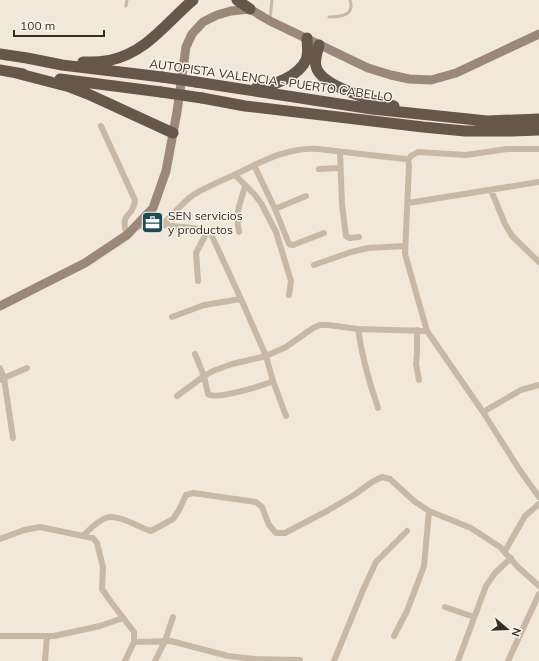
<svg xmlns="http://www.w3.org/2000/svg" width="539" height="661" viewBox="0 0 539 661" font-family="Mulish,sans-serif">
<style>
.lines{fill:none;stroke-linecap:round;stroke-linejoin:round}
.service{stroke:#c8b9a6;stroke-width:3}
.minor{stroke:#c8b9a6;stroke-width:6}
.secondary{stroke:#9c8878;stroke-width:9}
.trunk{stroke:#66564b;stroke-width:11}
.trunk-bridge{stroke:#66564b;stroke-width:11}
.labels{text-anchor:middle;dominant-baseline:central;stroke-width:3;stroke-linejoin:round;paint-order:stroke}
.street-label{font-size:12px;fill:#352d27;stroke:#f9f2e6}
.poi-label{font-size:12px;fill:#352d27;stroke:#f9f2e6;text-anchor:start}
</style>
<rect width="100%" height="100%" fill="#f1e8da"/>
<g class="lines">
<path class="service" d="M126 6 127 0
M329 17C341 17 355 15 350 0
M270 19 272 0"/>
<path class="minor" d="M101 126 135 200C133 220 119 210 127 235
M340 152 342 205 346 236 350 238 359 237
M408 160 411 156 418 152 466 155 507 149H538
M254 165 275 209 289 244 293 245 324 233
M319 169 340 168
M235 175 255 195 261 203 276 232 291 281 289 295
M491 190 505 224 512 236 539 262
M408 203 539 182
M275 209 306 196
M162 225C172 216 182 203 193 195 206 187 221 181 234 175 261 162 287 147 318 149L405 159 408 160 409 165 405 254 427 331 483 412 519 469 539 497
M137 226 150 227 162 225 193 228 203 230 211 234 241 299 266 356 273 381 286 416
M239 232C235 211 240 205 245 186
M314 265 351 252 368 248 405 246
M198 281 196 253 207 232
M172 317 204 305 241 299
M358 329C362 357 369 382 378 408
M417 330V353L416 364 419 380
M0 368 4 378 0 380
M273 381C262 386 216 400 208 394L204 376 213 371 232 364 266 356 286 347 313 328 320 325H328L358 329 427 331
M177 396 204 376 195 354
M483 412 521 390 539 385
M13 438 4 378 27 368
M83 536C90 529 97 521 106 518 117 513 140 528 151 531L173 519 179 510 186 495 193 493 256 502 262 507 269 525 276 533H285L327 511 354 495 372 482 382 477 390 479 414 501 429 511 471 528 500 547 517 566 539 586
M0 539 24 530 40 527 93 538 97 543 103 567 102 589 111 602 134 632V642L125 661
M505 551 525 516 539 504
M445 607 474 617
M0 636H54L100 626 123 618
M394 636 407 611 424 566 429 511
M134 642 171 641 228 656 254 659 300 660
M45 661 47 636
M155 661 165 641 173 617
M334 661 363 590 376 562 407 531
M458 661 486 586 495 573 511 558
M508 661 539 594"/>
<path class="secondary" d="M0 306 85 263 127 235 153 208 166 171 177 112 186 47 192 34 203 22 217 15 231 11 250 9 270 21 368 68 391 75 409 79 431 80 456 73 539 34"/>
<path class="trunk" d="M237 0 250 9
M319 45C318 51 314 59 316 66 320 87 376 101 394 106
M0 54 27 58 62 65 162 77
M83 62C92 62 102 62 111 60 147 52 167 22 193 0
M0 70 23 74
M16 73 70 87 88 94 173 133
M60 79 161 92
M196 82 372 109 487 121 539 119
M256 88C273 86 299 76 306 60 309 53 307 45 307 38
M202 98 245 106 423 127 465 131H512L539 130"/>
<path class="trunk-bridge" d="M162 77 196 82
M161 92 202 98"/>
</g>
<defs>
<symbol id="office-square" viewBox="-11 -11 22 22"><rect x="-9" y="-9" width="18" height="18" rx="4" fill="#1e4c55" stroke="#f9f2e6"/><path d="M-6-3h4V-5.5h4V-3h4V5H-6ZM-1-4.5V-3h2v-1.5ZM-6 0V1H6V0Z" fill="#fff"/></symbol>
</defs>
<g fill-rule="evenodd">
<use href="#office-square" x="140" y="210" width="25" height="25"/>
</g>
<g class="labels">
<g class="street-label">
<text transform="translate(271 80) rotate(8)">AUTOPISTA VALENCIA - PUERTO CABELLO</text>
</g>
<g class="poi-label">
<text x="168" y="215">SEN servicios<tspan x="168" dy="14">y productos</tspan></text>
</g>
</g>
<g transform="translate(507 629) rotate(109)" stroke="#f9f2e6" stroke-width="3" paint-order="stroke">
<path d="M0-3L7 15L0 10L-7 15Z" fill="#352d27"/>
<text y="-6" font-size="11" font-weight="bold" text-anchor="middle" fill="#352d27">N</text>
</g>
<path d="M14 30v6h90v-6" fill="none" stroke="#352d27" stroke-width="2"/>
<text x="20" y="30" font-size="12" fill="#352d27" stroke="#f9f2e6" stroke-width="3" paint-order="stroke">100 m</text>
</svg>
